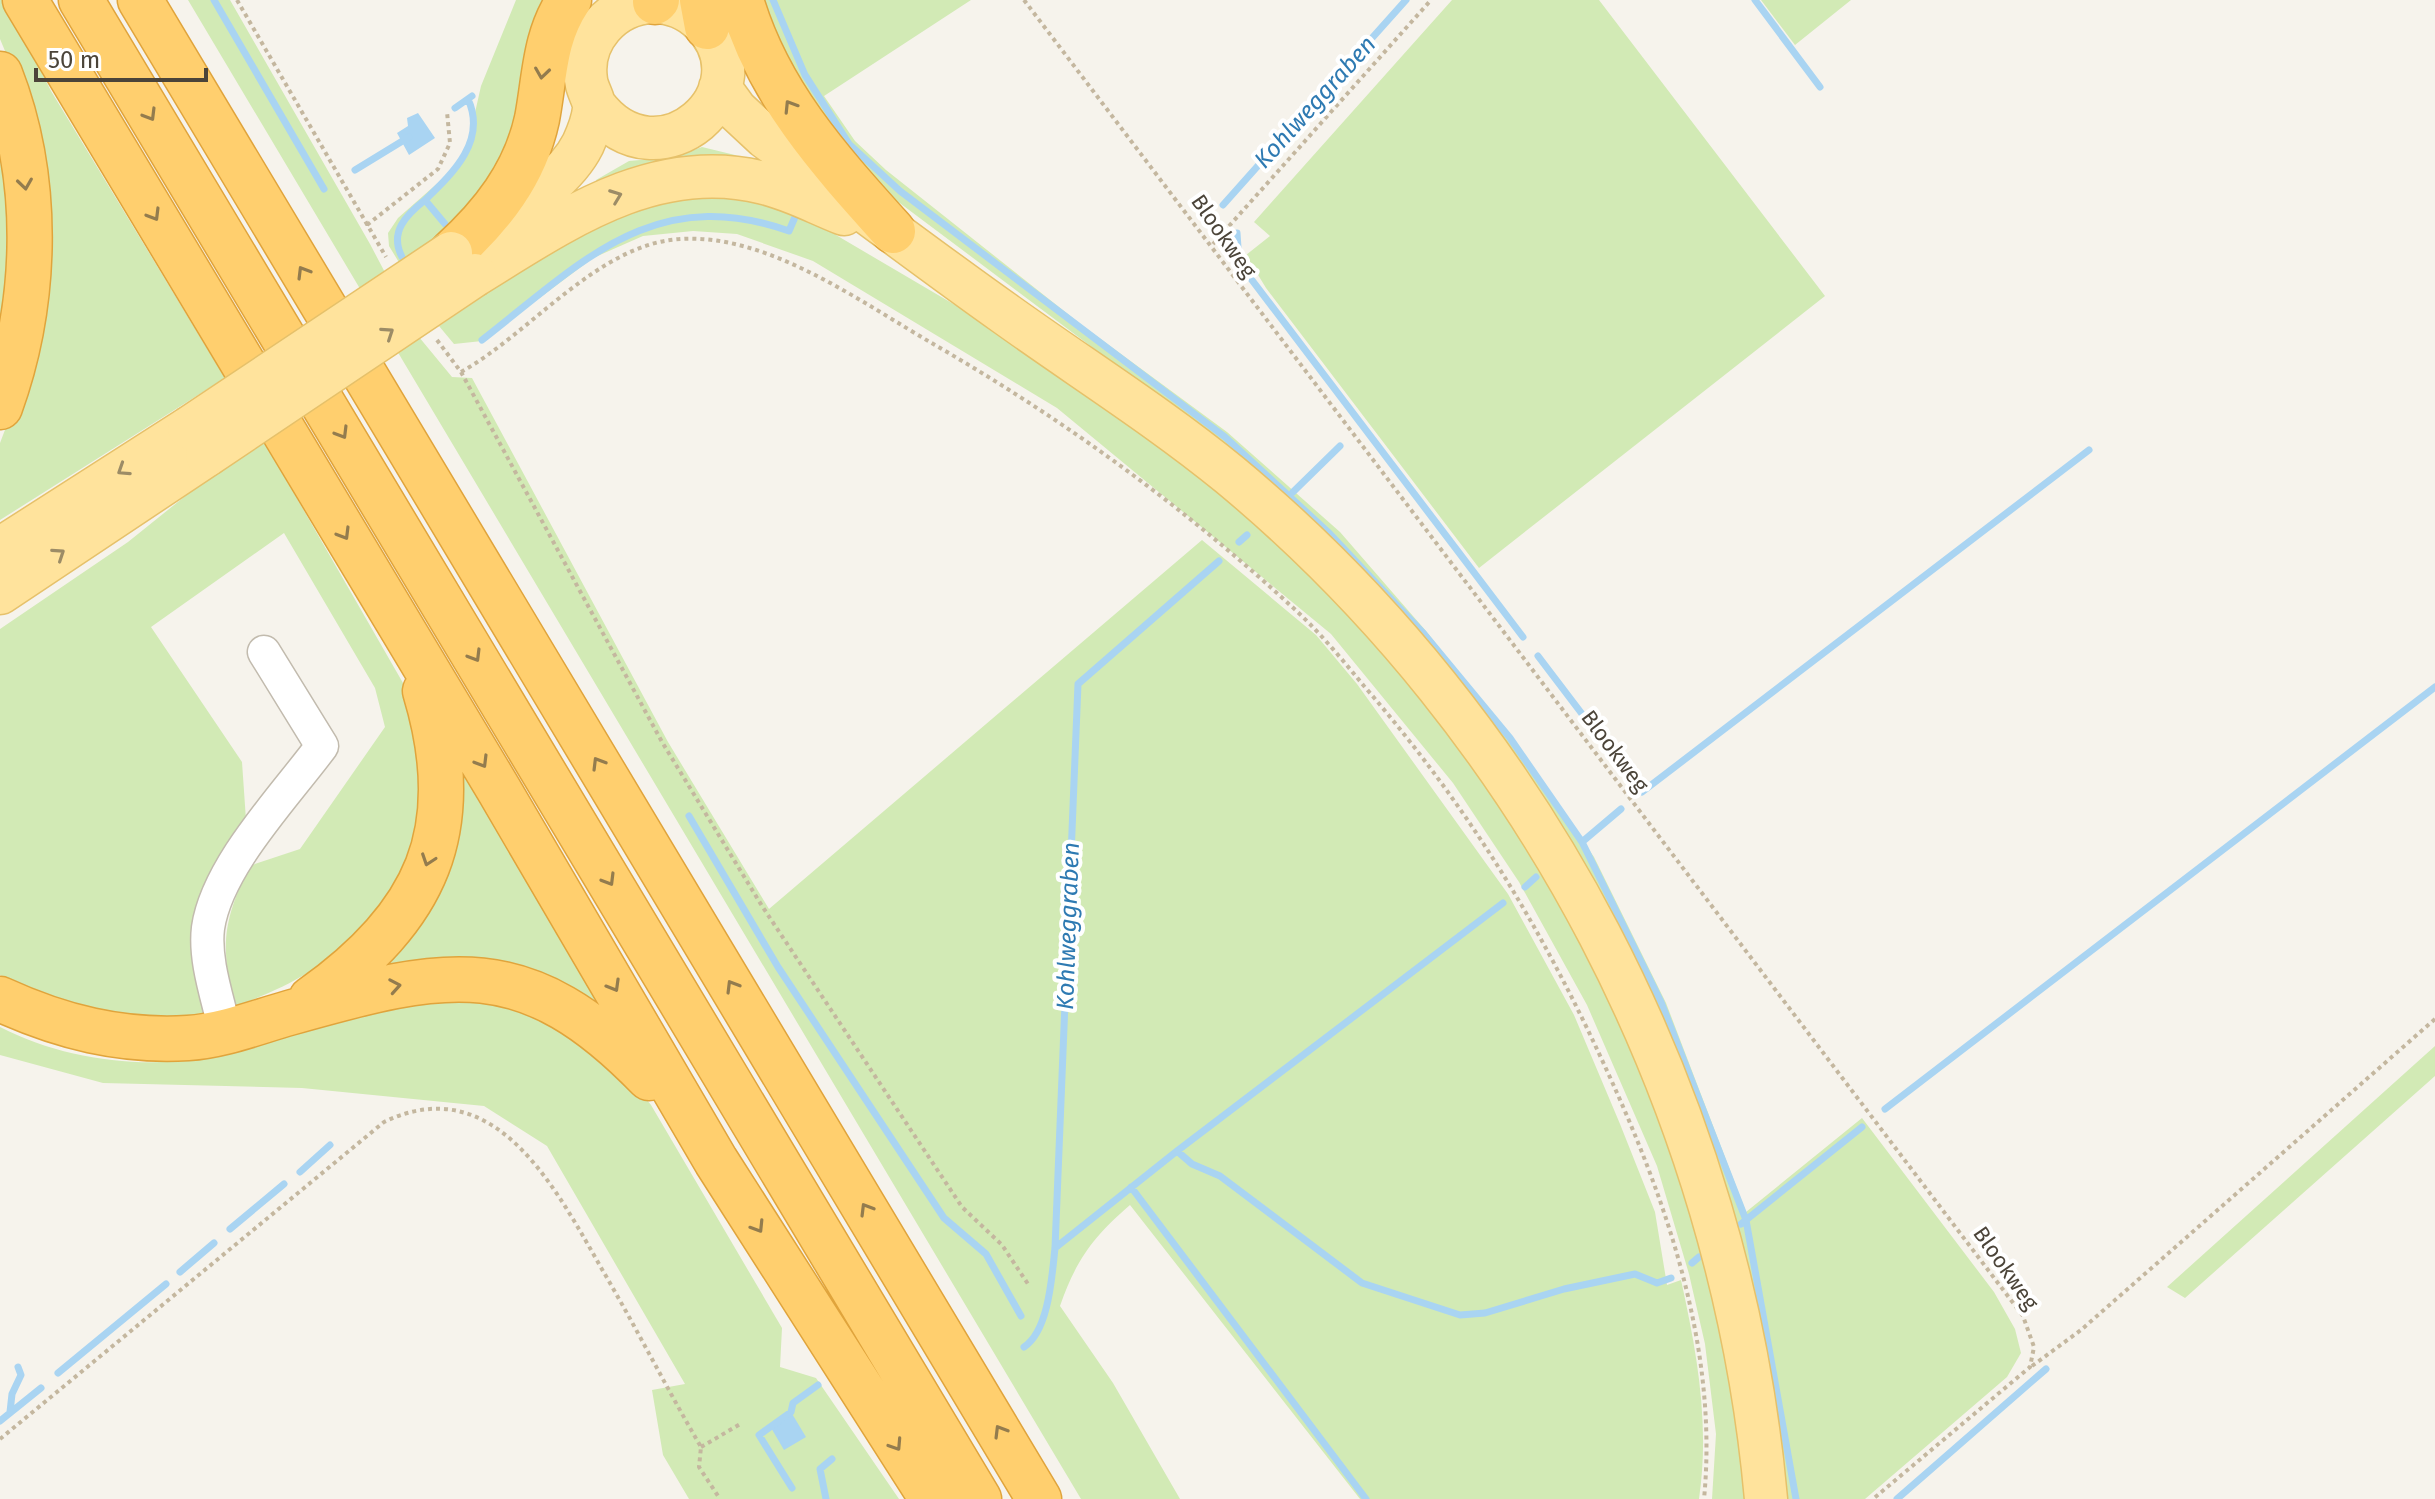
<svg xmlns="http://www.w3.org/2000/svg" width="2435" height="1499" viewBox="0 0 2435 1499" font-family="'Fira Sans',sans-serif">
<style>
.green{fill:#d2eab5}
.water{fill:#a9d4f2}
.lines{fill:none;stroke-linecap:round;stroke-linejoin:round}
.stream{stroke:#a9d4f2;stroke-width:7}
.minor-casing{stroke:#c2bbae;stroke-width:35}
.major-casing{stroke:#e6c16a;stroke-width:45}
.highway-casing{stroke:#e0a43c;stroke-width:47}
.path{stroke:#c4b79f;stroke-width:4;stroke-dasharray:4 4;stroke-linecap:butt}
.minor{stroke:#fff;stroke-width:32}
.major{stroke:#ffe39c;stroke-width:42}
.highway{stroke:#ffcf6e;stroke-width:44}
.major-bridge-casing{stroke:#e6c16a;stroke-width:45;stroke-linecap:butt}
.major-bridge{stroke:#ffe39c;stroke-width:42}
.oneway{stroke:#937c4e}
.oneway2{stroke:#9c8c66}
.labels{text-anchor:middle;dominant-baseline:central;stroke-width:8;stroke-linejoin:round;paint-order:stroke}
.street-label{font-size:22px;fill:#4b4439;stroke:#fff}
.water-label{font-size:24px;font-style:italic;fill:#2e7ab2;stroke:#fff}
</style>
<rect width="100%" height="100%" fill="#f6f3ec"/>
<path class="green" d="M0 0H5L51 91 225 378 0 520V443L22 385 13 70 0 39Z
M188 0H230L370 244 419 337 452 377 472 378 668 742 769 909 1202 540 1316 635 1357 684 1508 894 1574 1015 1620 1124 1655 1212 1667 1285 1681 1280C1697 1353 1710 1424 1699 1499H1360L1130 1205C1093 1237 1076 1260 1060 1306L1113 1383 1180 1499H1081Z
M516 0H556L520 132 465 218 400 264 389 246 388 233 398 218 457 166 470 135 481 86Z
M757 0H971L824 96 855 141 886 170 1083 326 1227 432 1340 532 1426 631 1519 749 1594 857 1666 1003 1746 1212 1862 1118 1994 1292 2015 1329 2021 1353 2007 1377 1865 1499H1787C1778 1425 1770 1348 1751 1276 1718 1150 1668 1027 1609 912L1216 440 893 198 823 129Z
M1452 0H1599L1825 296 1479 568 1266 288 1246 255 1270 236 1254 222Z
M1761 0H1851L1795 45Z
M0 136 14 226 0 345Z
M702 147 735 155 790 180 597 183 596 180 629 161 674 157Z
M752 195 822 223 836 235 1062 368 1247 513 1321 585 1436 714 1512 818 1625 1019 1703 1231 1751 1499H1712L1716 1434 1705 1344 1689 1274 1657 1166 1587 1005 1519 882 1453 783 1331 634 1057 408 813 261 737 234 693 231 643 236 593 258 482 341 454 344 439 326 620 203Z
M264 441 403 683C433 755 431 844 387 911 381 920 368 928 359 935 315 972 287 987 234 1007 221 944 222 925 249 866L300 849 385 727 375 688 284 533 151 627 242 762 246 820 205 1013 152 1020 121 1016 29 992 0 975V629L128 542 194 489Z
M465 768 601 992 592 1002 381 974 457 770Z
M457 996 535 1014 624 1072 651 1105 782 1328 780 1367 816 1378 899 1499H689L663 1455 652 1390 685 1384 547 1146 484 1106 302 1088 103 1083 0 1055V1027C70 1063 156 1071 232 1053 272 1043 309 1025 349 1015 384 1005 422 1002 457 996Z
M2435 1046V1076L2185 1298 2167 1287Z"/>
<path class="water" d="M418 113 435 138 409 155 397 133 408 126 407 118Z
M791 1412 806 1437 784 1450 770 1426Z"/>
<g class="lines">
<path class="stream" d="M214 0 324 189
M773 0 805 75 849 144 900 191 1225 437 1328 532 1424 634 1510 738 1582 842 1661 1002 1746 1220 1796 1499
M1755 0 1820 87
M455 108 472 96
M355 170 409 137
M1223 205 1406 0
M445 224 425 200C453 173 487 141 468 99
M1237 233 1239 263 1523 637
M402 257C389 232 406 215 425 200
M482 340C581 263 653 183 789 231L795 217
M1293 492 1340 446
M1239 542 1247 535
M1538 656 1595 731
M1608 747 1642 792 2089 450
M689 816 778 967 944 1218 986 1254 1021 1316
M1582 842 1621 809
M1525 887 1536 877
M1885 1109 2435 687
M1177 1151 1192 1164 1220 1176 1362 1283 1460 1315 1485 1313 1564 1289 1635 1274 1657 1283 1671 1278
M300 1172 330 1145
M1131 1187 1366 1499
M1741 1224 1862 1127
M230 1229 284 1184
M1055 1248 1177 1151 1503 903
M1692 1263 1699 1257
M180 1272 214 1243
M1024 1347C1049 1331 1052 1275 1055 1248L1078 684 1219 561
M58 1373 166 1284
M10 1412 12 1394 21 1375 18 1367
M0 1421 41 1388
M792 1488 759 1435 791 1412 793 1403 818 1385
M826 1499 820 1469 832 1459
M1897 1499 2046 1369"/>
<defs>
<path id="minor" d="M225 1031C218 999 204 961 208 928 217 866 285 796 322 746L264 652"/>
<path id="major" d="M720 88 736 110 765 137C845 196 925 257 1007 315 1081 368 1159 417 1230 475 1535 728 1731 1105 1766 1499
M478 235C513 211 563 184 583 144 588 133 593 120 594 109 595 100 587 90 586 80 580 40 612 3 653 2 671 2 689 9 702 22 770 90 659 190 595 106
M475 275C563 221 655 155 764 183 791 189 818 204 844 214
M0 549 189 428
M0 593 207 455"/>
<path id="highway" d="M25 0 499 790 716 1161 932 1499
M81 0 979 1499
M140 0 1039 1499
M702 0 707 27
M741 0C768 93 829 160 893 231
M655 2 657 0
M0 74C41 179 38 302 0 407
M451 253C492 216 525 174 537 119 545 77 544 37 569 0
M0 999C61 1027 121 1042 188 1038 222 1036 257 1022 289 1013 448 968 525 950 649 1078
M311 999C427 917 467 830 425 691"/>
</defs>
<use href="#minor" class="minor-casing"/>
<use href="#major" class="major-casing"/>
<use href="#highway" class="highway-casing"/>
<path class="path" d="M237 0 386 257
M1024 0 2023 1316 2034 1347 2030 1367 1873 1499
M367 225 438 169 450 143 447 112
M1213 244 1431 0
M437 340 461 372C531 333 598 244 680 239 768 233 862 303 935 345 1061 418 1183 506 1290 605 1317 629 1341 658 1364 686 1472 811 1545 933 1613 1084 1671 1213 1718 1355 1704 1499
M461 372 662 742 762 906 962 1207 1002 1245 1028 1284
M2032 1366 2081 1330 2435 1019
M0 1439 384 1122C496 1068 557 1191 603 1271 637 1329 667 1389 701 1447L699 1467 720 1499
M701 1447 742 1423"/>
<use href="#minor" class="minor"/>
<use href="#major" class="major"/>
<use href="#highway" class="highway"/>
<defs>
<path id="major-bridge" d="M189 428 451 253
M207 455 475 275"/>
</defs>
<use href="#major-bridge" class="major-bridge-casing"/>
<use href="#major-bridge" class="major-bridge"/>
</g>
<defs><path id="oneway-chevron" d="M-2-3.5L2.5 0L-2 3.5" fill="none" stroke-width="1.6" stroke-linecap="round" stroke-linejoin="round" transform="scale(2)"/></defs>
<g class="oneway">
<use href="#oneway-chevron" transform="translate(542 73) rotate(98)"/>
<use href="#oneway-chevron" transform="translate(790 106) rotate(-122)"/>
<use href="#oneway-chevron" transform="translate(150 115) rotate(59)"/>
<use href="#oneway-chevron" transform="translate(25 184) rotate(82)"/>
<use href="#oneway-chevron" transform="translate(154 215) rotate(59)"/>
<use href="#oneway-chevron" transform="translate(303 272) rotate(-121)"/>
<use href="#oneway-chevron" transform="translate(342 433) rotate(59)"/>
<use href="#oneway-chevron" transform="translate(344 534) rotate(59)"/>
<use href="#oneway-chevron" transform="translate(475 656) rotate(59)"/>
<use href="#oneway-chevron" transform="translate(482 762) rotate(59)"/>
<use href="#oneway-chevron" transform="translate(598 763) rotate(-121)"/>
<use href="#oneway-chevron" transform="translate(428 860) rotate(109)"/>
<use href="#oneway-chevron" transform="translate(609 880) rotate(59)"/>
<use href="#oneway-chevron" transform="translate(395 986) rotate(-10)"/>
<use href="#oneway-chevron" transform="translate(614 986) rotate(60)"/>
<use href="#oneway-chevron" transform="translate(732 986) rotate(-121)"/>
<use href="#oneway-chevron" transform="translate(866 1209) rotate(-121)"/>
<use href="#oneway-chevron" transform="translate(758 1227) rotate(58)"/>
<use href="#oneway-chevron" transform="translate(1000 1431) rotate(-121)"/>
<use href="#oneway-chevron" transform="translate(896 1445) rotate(57)"/>
</g>
<g class="oneway2">
<use href="#oneway-chevron" transform="translate(616 196) rotate(-21)"/>
<use href="#oneway-chevron" transform="translate(388 333) rotate(-34)"/>
<use href="#oneway-chevron" transform="translate(123 470) rotate(147)"/>
<use href="#oneway-chevron" transform="translate(59 554) rotate(-34)"/>
</g>
<g class="labels">
<g class="street-label">
<text transform="translate(1224 236) rotate(55)">Blookweg</text>
<text transform="translate(1615 751) rotate(53)">Blookweg</text>
<text transform="translate(2006 1268) rotate(55)">Blookweg</text>
</g>
<g class="water-label">
<text transform="translate(1315 102) rotate(-48)">Kohlweggraben</text>
<text transform="translate(1068 926) rotate(-88)">Kohlweggraben</text>
</g>
</g>
<path d="M36 68v12h170v-12" fill="none" stroke="#4b4439" stroke-width="4"/>
<text x="48" y="68" font-size="24" fill="#4b4439" stroke="#ffffff" stroke-width="6" paint-order="stroke">50 m</text>
</svg>
